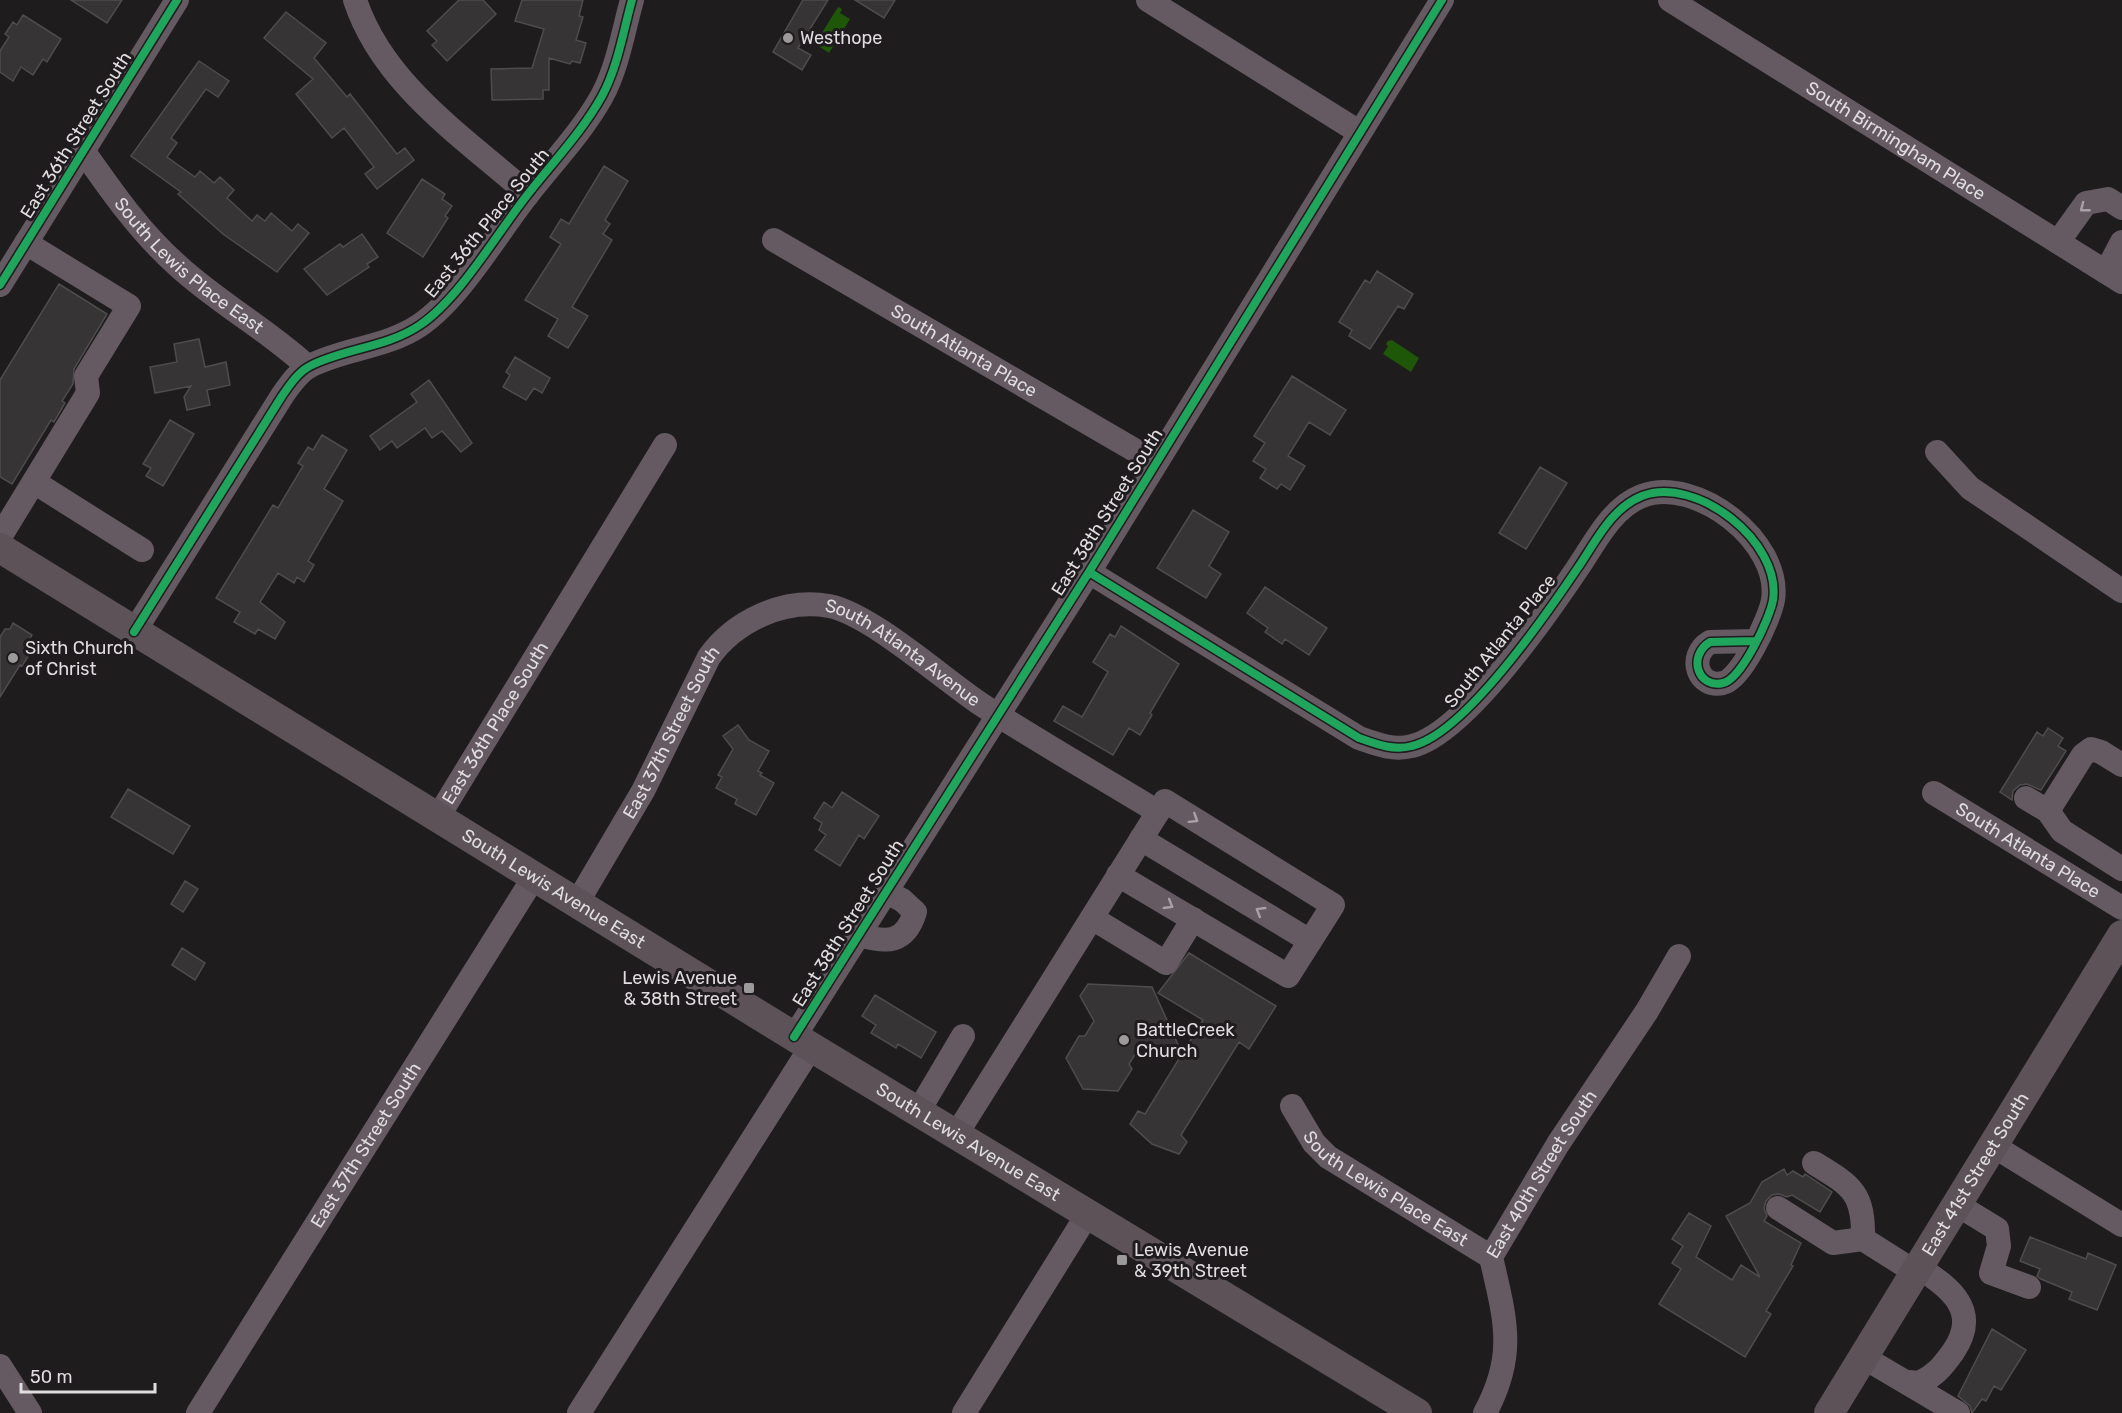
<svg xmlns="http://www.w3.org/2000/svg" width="2122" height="1413" viewBox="0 0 2122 1413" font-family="Rubik,sans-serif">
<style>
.water{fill:#1f5708}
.building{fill:#363435;stroke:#4e4c4d;stroke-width:1.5}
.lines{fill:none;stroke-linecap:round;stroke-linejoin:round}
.minor{stroke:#655a61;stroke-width:24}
.major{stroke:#5c5258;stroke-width:30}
.cycleway-casing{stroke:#1f1b1e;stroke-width:11}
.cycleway{stroke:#20a55d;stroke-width:8}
.oneway{stroke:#a8a2a6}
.poi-dot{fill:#9b999a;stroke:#1f1b1e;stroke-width:2}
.labels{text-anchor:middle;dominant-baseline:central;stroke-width:6;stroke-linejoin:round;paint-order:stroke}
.poi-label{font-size:18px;fill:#dfddde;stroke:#1f1b1e;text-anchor:start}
.street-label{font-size:18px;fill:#dfddde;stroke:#1f1b1e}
</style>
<rect width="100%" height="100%" fill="#1e1c1d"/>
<path class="water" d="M838 7 842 9 840 13 850 19 829 53 815 44Z
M1392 340 1419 358 1411 372 1383 354 1388 346 1386 344 1388 341Z"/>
<path class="building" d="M71 0H122L107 23Z
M459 0H483L496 14 447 61 432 45 437 41 427 31Z
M522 0H583L579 16 583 17 576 40 586 43 580 63 572 61 570 64 549 58V90H543V99L492 100 491 69 532 68 544 29 515 21Z
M803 0H828L798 48 811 55 802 70 773 52Z
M855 0H895L884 18Z
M286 12 326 43 314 58 347 97 350 94 397 154 405 148 414 160 377 189 365 174 374 167 344 128 332 138 296 94 313 79 264 38Z
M23 15 61 39 47 62 43 59 33 75 21 67 13 81 0 72V51L9 37 5 34 13 22 17 25Z
M199 61 229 81 218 97 206 89 171 138 177 143 167 157 195 177 200 171 214 183 220 177 234 190 227 198 252 221 257 215 265 221 271 213 292 231 298 224 309 233 277 272 223 234 178 194 181 192 131 156Z
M604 166 628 181 605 220 610 224 603 234 612 240 572 307 588 316 568 348 548 336 558 319 525 300 561 244 550 237 561 219 569 224Z
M422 179 445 194 442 199 452 206 445 216 448 218 423 257 387 233Z
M362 234 378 257 367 264 369 267 327 295 304 269 340 244 343 247Z
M1377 271 1413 294 1404 309 1398 306 1370 349 1349 336 1352 330 1339 322 1365 280 1370 283Z
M59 284 107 314 74 369 73 384 62 401 65 403 54 422 51 420 12 484 0 477V380Z
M199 339 205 367 226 362 230 385 207 390 210 405 187 410 184 397 191 386 155 393 150 367 177 362 174 344Z
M515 357 550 378 542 393 534 388 526 400 503 387 510 375 506 372Z
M1292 376 1346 410 1330 435 1309 422 1288 456 1305 466 1290 490 1281 484 1277 489 1260 478 1266 469 1253 461 1265 443 1254 436Z
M429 380 472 443 461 452 442 431 432 438 425 428 397 448 392 441 380 450 370 436 417 402 411 394Z
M170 420 194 434 163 486 146 476 151 468 143 464Z
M322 435 347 450 324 489 343 501 308 561 314 565 304 582 297 577 294 583 278 573 260 602 285 622 275 639 258 629 255 634 234 622 240 612 216 598 273 505 278 508 303 466 298 463 308 447 313 450Z
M1540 467 1567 483 1526 549 1499 533Z
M1193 510 1229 532 1209 566 1221 574 1206 598 1157 568Z
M1265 587 1327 628 1309 655 1285 639 1282 644 1265 632 1268 628 1247 613Z
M13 623 32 635 29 640 32 645 28 651 31 652 22 666 20 665 0 697V637L5 629H10Z
M1121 626 1179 664 1150 713 1152 715 1140 735 1129 728 1113 755 1054 721 1063 706 1082 717 1108 672 1093 662 1110 634 1115 637Z
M738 725 749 740 769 751 758 771 762 773 760 775 774 783 756 815 735 804 737 799 716 788 722 777 718 775 733 749 723 736Z
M2048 728 2063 738 2058 746 2066 751 2041 790 2027 784 2020 785 2013 791 2012 800 2000 792 2037 732 2043 736Z
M128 789 190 826 173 854 111 817Z
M842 792 879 816 864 839 859 835 840 866 815 850 826 835 819 830 822 823 814 818 824 802 832 808Z
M185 881 198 889 183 912 171 904Z
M182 948 205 963 195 980 172 965Z
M1189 953 1276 1006 1249 1049 1239 1042 1181 1135 1187 1142 1179 1154 1152 1144 1130 1124 1138 1111 1145 1114 1203 1020 1158 993Z
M1088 984 1152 987 1180 1049 1139 1048 1129 1064 1132 1069 1118 1091 1083 1089 1066 1058 1079 1036H1085L1094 1021 1080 996Z
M875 995 936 1032 921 1058 898 1044 896 1048 871 1033 876 1025 862 1016Z
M1784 1169 1787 1175 1793 1171 1803 1177 1805 1174 1832 1192 1820 1212 1792 1195 1787 1197 1779 1194 1772 1195 1766 1201 1764 1208 1767 1216 1764 1221 1801 1243 1791 1265 1793 1266 1766 1311 1771 1314 1745 1357 1659 1304 1681 1269 1672 1263 1683 1246 1672 1239 1689 1213 1711 1226 1696 1257 1732 1280 1741 1265 1760 1277 1726 1216 1750 1203 1762 1182Z
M2030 1237 2086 1259 2088 1253 2116 1265 2097 1310 2069 1299 2072 1292 2041 1279 2037 1276 2040 1269 2020 1261Z
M1992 1329 2026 1350 2001 1390 1994 1386 1986 1401 1982 1399 1972 1413 1970 1406 1958 1396Z"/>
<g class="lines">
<g class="minor">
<path d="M355 0C383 85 464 137 528 194"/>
<path d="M1148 0 1359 132"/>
<path id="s1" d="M1670 0 2122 282"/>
<path id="s2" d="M84 152C112 192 140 232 177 265 218 303 267 329 308 367"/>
<path id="s3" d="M774 240 1155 462"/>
<path d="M2058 242 2086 203 2108 199 2122 208"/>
<path d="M2106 272 2122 242"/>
<path d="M0 285 177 0"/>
<path d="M1937 452 1970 488 2122 591"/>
<path d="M34 482 142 550"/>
<path d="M0 537 88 393 86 376 129 306 26 243"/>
<path d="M1089 572 1359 738C1376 744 1393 751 1412 746 1464 734 1546 615 1577 569 1595 543 1611 508 1642 496 1696 475 1782 542 1773 600 1770 618 1741 680 1723 683 1698 689 1687 656 1710 642L1755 641"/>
<path d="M134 632 282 396C289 386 298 372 310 366 345 348 386 348 420 325 460 298 497 233 528 194 553 162 582 132 602 96 618 66 623 32 632 0"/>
<path id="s4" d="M1934 793 2122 908"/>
<path d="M2026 798 2048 811 2062 831 2122 869"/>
<path d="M2048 811 2083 755 2091 749 2101 752 2122 765"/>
<path id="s5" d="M438 817 665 445"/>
<path d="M1141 839 1310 941"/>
<path id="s6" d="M577 903 643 791 709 657C735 621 783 598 829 606 871 614 944 680 982 705 1039 742 1099 776 1158 812"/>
<path d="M1092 918 1166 963 1193 919"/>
<path d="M859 935C887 943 905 944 915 912L902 900 886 892"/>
<path d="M794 1037 1089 572 1442 0"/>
<path id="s7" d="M1292 1106 1314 1143 1328 1157 1491 1257"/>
<path d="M918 1112 963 1036"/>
<path d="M956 1135 1158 812 1165 801 1333 905 1288 976 1118 875"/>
<path d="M1992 1145 2122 1225"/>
<path d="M1814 1163C1852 1186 1864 1193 1863 1239"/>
<path d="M1956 1204 1997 1229 1999 1246 1991 1273 2029 1287"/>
<path d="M1778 1208 1833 1243 1863 1239 1915 1272"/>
<path d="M1863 1357 1958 1413"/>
<path d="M0 1366 30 1413"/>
<path d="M1909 1382 1919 1383C1935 1376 1943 1366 1953 1352 1981 1311 1951 1288 1918 1267"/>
<path id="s8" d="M198 1413 534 877"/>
<path d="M579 1413 811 1047"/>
<path d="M964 1413 1087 1215"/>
<path id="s9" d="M1485 1413C1517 1354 1505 1319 1491 1257L1558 1144 1647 1011 1679 956"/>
</g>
<g class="major">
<path id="s10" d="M0 548 811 1047 1417 1413"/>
<path id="s11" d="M1829 1413 2122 935"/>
</g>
<defs>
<path id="cycleway" d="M0 285 177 0
M1089 572 1359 738C1376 744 1393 751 1412 746 1464 734 1546 615 1577 569 1595 543 1611 508 1642 496 1696 475 1782 542 1773 600 1770 618 1741 680 1723 683 1698 689 1687 656 1710 642L1755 641
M134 632 282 396C289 386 298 372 310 366 345 348 386 348 420 325 460 298 497 233 528 194 553 162 582 132 602 96 618 66 623 32 632 0
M794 1037 1089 572 1442 0"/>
</defs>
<use href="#cycleway" class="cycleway-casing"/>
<use href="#cycleway" class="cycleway"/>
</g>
<defs><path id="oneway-chevron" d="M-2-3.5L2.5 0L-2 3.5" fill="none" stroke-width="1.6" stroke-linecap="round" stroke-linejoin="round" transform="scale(1.5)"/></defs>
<g class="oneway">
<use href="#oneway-chevron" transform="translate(2084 208) rotate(142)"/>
<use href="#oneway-chevron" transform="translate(1194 819) rotate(32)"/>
<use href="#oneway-chevron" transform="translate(1169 905) rotate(31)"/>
<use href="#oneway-chevron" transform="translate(1260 911) rotate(-149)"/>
</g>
<g class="poi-dot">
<circle cx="788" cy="38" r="6"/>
<circle cx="13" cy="658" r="6"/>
<rect x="743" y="982" width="12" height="12" rx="3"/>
<circle cx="1124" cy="1040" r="6"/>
<rect x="1116" y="1254" width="12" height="12" rx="3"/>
</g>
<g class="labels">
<g class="poi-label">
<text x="800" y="38">Westhope</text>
<text x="25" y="648">Sixth Church<tspan x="25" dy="21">of Christ</tspan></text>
<text x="737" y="978" text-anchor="end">Lewis Avenue<tspan x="737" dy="21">&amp; 38th Street</tspan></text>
<text x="1136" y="1030">BattleCreek<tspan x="1136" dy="21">Church</tspan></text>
<text x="1134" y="1250">Lewis Avenue<tspan x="1134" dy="21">&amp; 39th Street</tspan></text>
</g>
<g class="street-label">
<text transform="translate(76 135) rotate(-58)">East 36th Street South</text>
<text stroke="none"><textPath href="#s1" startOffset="266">South Birmingham Place</textPath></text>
<text transform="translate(487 223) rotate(-51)">East 36th Place South</text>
<text stroke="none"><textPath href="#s2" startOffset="156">South Lewis Place East</textPath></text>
<text stroke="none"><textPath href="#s3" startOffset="220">South Atlanta Place</textPath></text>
<text transform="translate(1107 512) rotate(-58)">East 38th Street South</text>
<text transform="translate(1500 641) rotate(-51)">South Atlanta Place</text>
<text stroke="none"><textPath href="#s6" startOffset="504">South Atlanta Avenue</textPath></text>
<text stroke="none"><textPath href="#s5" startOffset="110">East 36th Place South</textPath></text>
<text stroke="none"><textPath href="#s6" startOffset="195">East 37th Street South</textPath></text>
<text stroke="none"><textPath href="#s4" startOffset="110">South Atlanta Place</textPath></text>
<text stroke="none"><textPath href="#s10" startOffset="650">South Lewis Avenue East</textPath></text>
<text transform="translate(848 923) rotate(-58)">East 38th Street South</text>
<text stroke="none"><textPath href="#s10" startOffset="1136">South Lewis Avenue East</textPath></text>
<text stroke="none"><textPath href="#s8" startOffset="316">East 37th Street South</textPath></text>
<text stroke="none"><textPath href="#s11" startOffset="280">East 41st Street South</textPath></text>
<text stroke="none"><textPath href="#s9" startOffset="258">East 40th Street South</textPath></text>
<text stroke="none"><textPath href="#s7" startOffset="128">South Lewis Place East</textPath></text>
</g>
</g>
<path d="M21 1383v9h134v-9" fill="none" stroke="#dfddde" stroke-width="3"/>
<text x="30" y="1383" font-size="18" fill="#dfddde" stroke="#1f1b1e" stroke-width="4.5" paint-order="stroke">50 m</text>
</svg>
